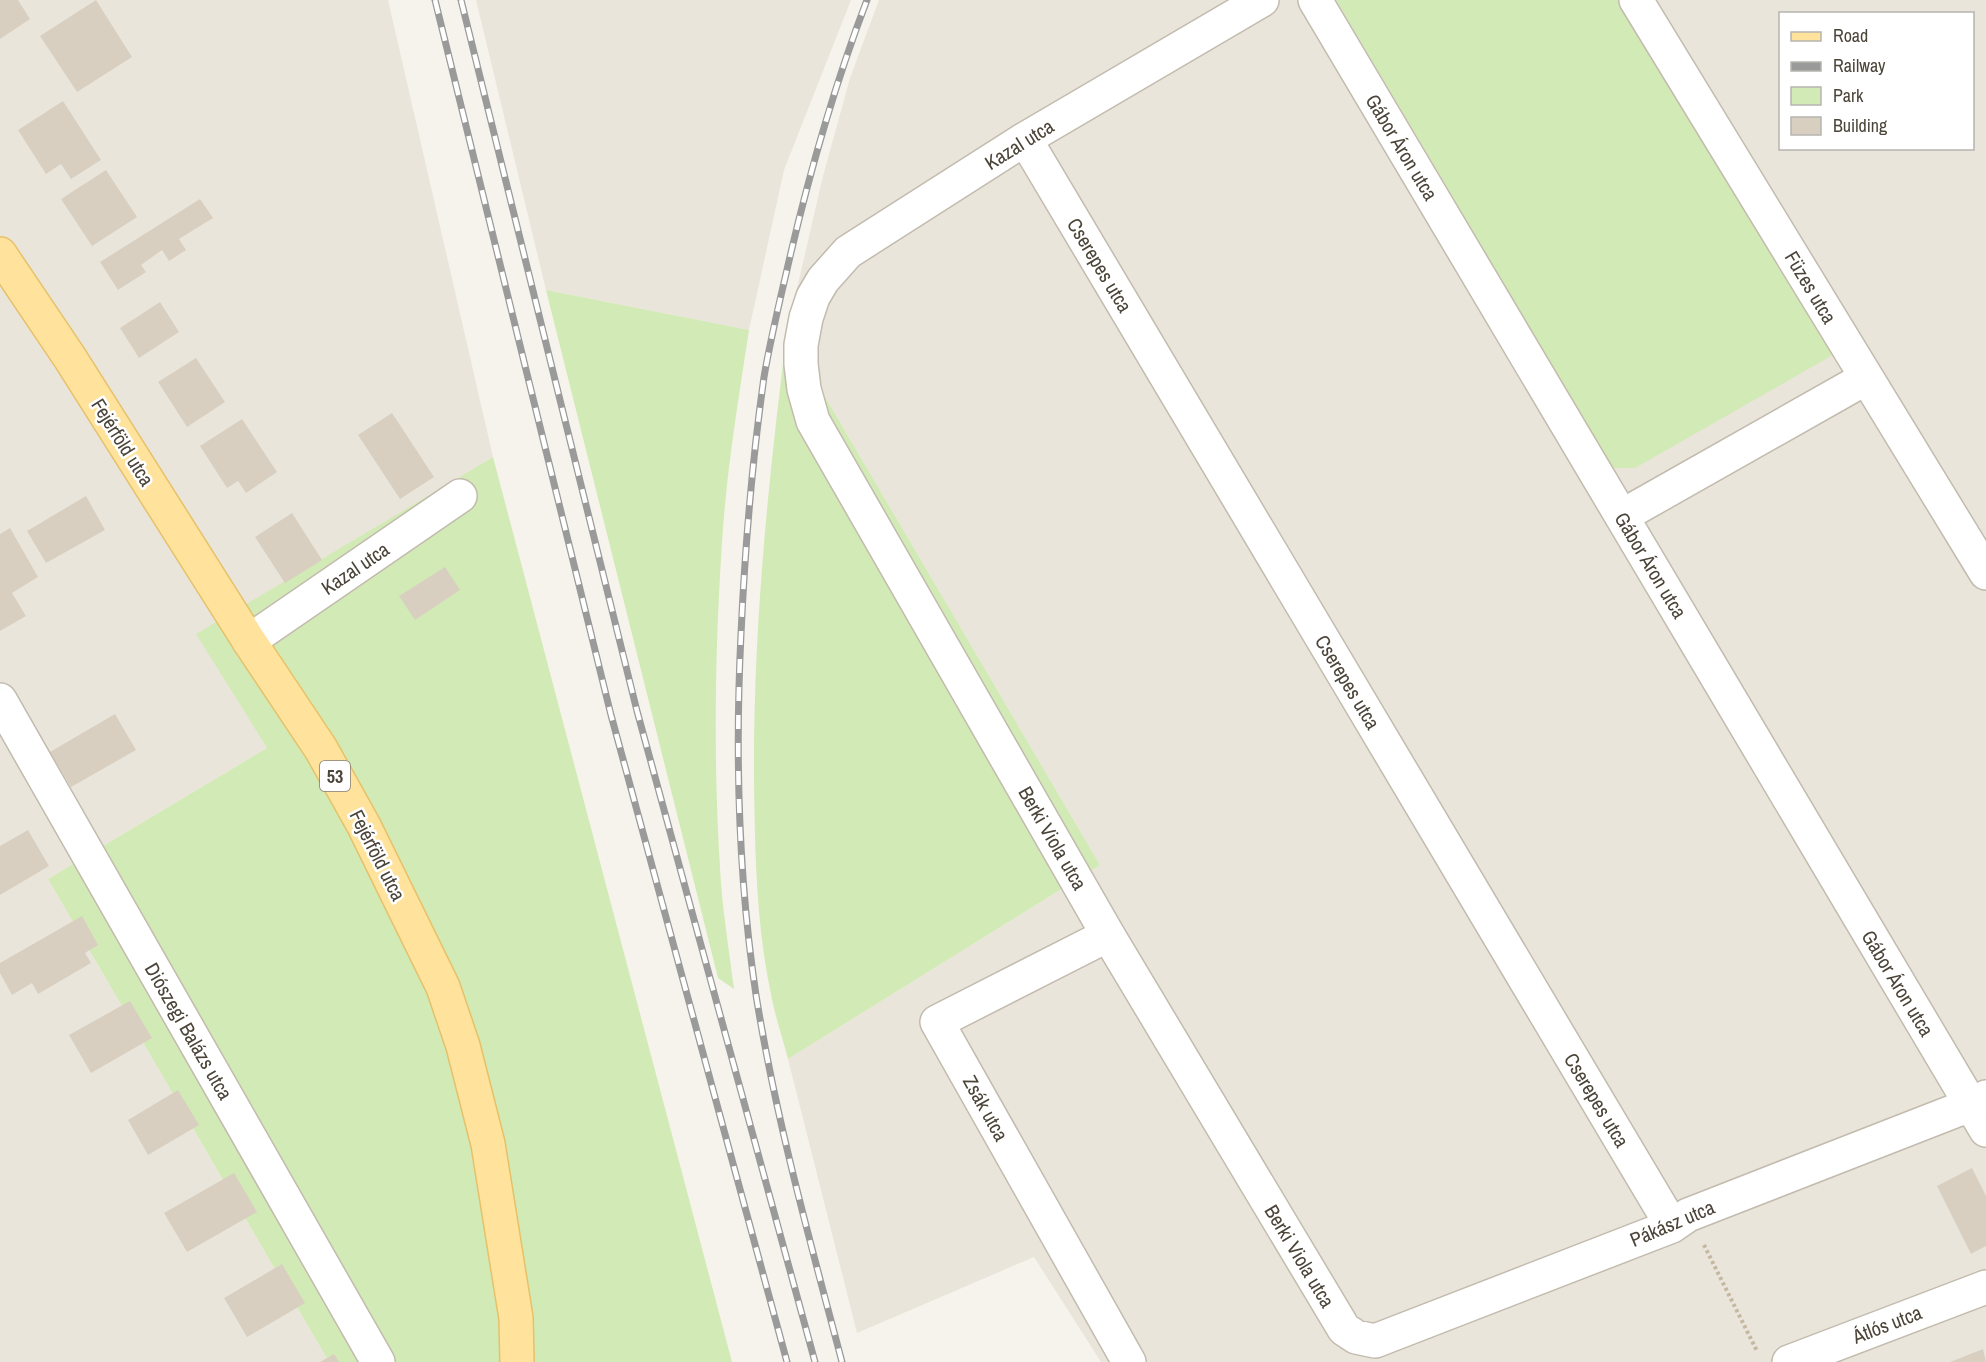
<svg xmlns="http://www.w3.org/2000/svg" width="1986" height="1362" viewBox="0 0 1986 1362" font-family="'Archivo Narrow',sans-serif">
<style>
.residential{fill:#eae5da;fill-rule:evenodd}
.green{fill:#d2eab5}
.building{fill:#d8cfc1}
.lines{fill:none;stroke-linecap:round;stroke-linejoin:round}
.minor-casing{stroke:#c2bbae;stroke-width:36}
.tertiary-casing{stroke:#c2bbae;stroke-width:36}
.primary-casing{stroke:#e6c16a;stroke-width:36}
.path{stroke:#c4b79f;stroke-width:4;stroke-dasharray:3 3;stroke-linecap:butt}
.minor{stroke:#fff;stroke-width:33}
.tertiary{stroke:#fff;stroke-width:33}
.primary{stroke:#ffe39c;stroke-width:33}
.rail-casing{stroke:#9a9a9a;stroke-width:7}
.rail{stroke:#fff;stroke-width:4.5;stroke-dasharray:14;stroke-linecap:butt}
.labels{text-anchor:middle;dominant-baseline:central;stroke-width:5;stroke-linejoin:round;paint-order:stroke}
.shield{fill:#fff;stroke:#817c74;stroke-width:1.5}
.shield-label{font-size:18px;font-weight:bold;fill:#4b4439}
.street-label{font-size:20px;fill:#4b4439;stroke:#fff}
</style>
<rect width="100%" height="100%" fill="#f6f3ec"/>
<path class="residential" d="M0 0H388L493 457 197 634 267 748 48 879 329 1362H0Z
M476 0H851L784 170 749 330 546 290Z
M879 0H1336L1613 468H1635L1622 0H1986V1362H1101L1034 1257 857 1333 788 1059 1100 865 787 332 822 180 850 78ZM1780 14H1972V148H1780Z"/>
<path class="green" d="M1336 0H1622L1838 352 1635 468H1613Z
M546 290 749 330C739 396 728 462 723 528 715 640 713 756 720 868 722 908 729 949 734 989L718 978Z
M787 332 1100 865 788 1059C782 1036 774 1013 770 989 756 921 755 850 754 781 753 630 768 481 787 332Z
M493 457 732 1362H329L48 879 267 748 196 634Z"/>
<path class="building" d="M0 0H18L30 19 0 39Z
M96 0 132 57 77 92 40 36Z
M63 101 101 160 71 179 61 164 46 174 18 130Z
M106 170 137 217 92 246 61 199Z
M200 199 213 218 179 239 186 250 169 261 162 250 141 265 146 272 118 290 100 262Z
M160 302 179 332 139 358 120 328Z
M196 358 225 402 187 427 158 382Z
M392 413 434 477 400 499 358 435Z
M242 419 277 472 246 493 238 481 227 488 200 446Z
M86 496 105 530 46 563 27 531Z
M292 513 322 560 285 583 255 537Z
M10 528 38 577 12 593 26 616 0 631V534Z
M445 567 460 590 415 620 399 596Z
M115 714 136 750 71 787 50 752Z
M28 830 49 866 0 895V846Z
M82 916 98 945 85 953 91 963 38 994 32 983 12 995 0 973V963Z
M130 1001 152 1038 91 1073 69 1035Z
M178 1090 199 1125 148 1155 128 1120Z
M1972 1168 1986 1196V1246L1971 1254 1937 1186Z
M234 1173 257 1212 187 1252 164 1213Z
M282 1264 305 1303 247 1337 224 1298Z
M1983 1349 1986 1362H1950Z
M334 1354 339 1362H320Z"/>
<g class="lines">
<defs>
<path id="minor" d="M1262 0 1025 139 848 252 823 280 813 297 806 318 801 345V364L804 389 813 421 1108 935 1344 1329 1356 1337 1375 1341 1672 1226 1688 1215 1970 1105 1986 1097
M1315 0 1986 1130
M1636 0 1986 573
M1025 139 1672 1226
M1622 516 1866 378
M249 641 460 496
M0 700 378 1362
M1108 935 937 1022 1129 1362"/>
<path id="tertiary" d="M1789 1362 1986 1287"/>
<path id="primary" d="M0 254 70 358 249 641 321 749 364 826 443 987 463 1046 488 1144 516 1318 517 1362"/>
</defs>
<use href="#minor" class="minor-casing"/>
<use href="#tertiary" class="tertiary-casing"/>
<use href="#primary" class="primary-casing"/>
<path class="path" d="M1704 1245 1757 1351"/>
<use href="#minor" class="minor"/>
<use href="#tertiary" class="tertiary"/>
<use href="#primary" class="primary"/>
<defs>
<path id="rail" d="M435 0 611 715 787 1362
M461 0 637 711 815 1362
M842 1362C810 1241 776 1120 756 995 738 875 735 755 741 634 745 547 752 462 764 377 770 342 778 308 786 274 807 181 833 89 867 0"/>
</defs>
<use href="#rail" class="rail-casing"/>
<use href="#rail" class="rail"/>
</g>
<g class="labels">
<rect class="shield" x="320" y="761" width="30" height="30" rx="4.5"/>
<g class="shield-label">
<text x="335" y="776">53</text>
</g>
<g class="street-label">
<text transform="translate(1019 144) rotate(-32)">Kazal utca</text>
<text transform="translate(1402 147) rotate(59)">Gábor Áron utca</text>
<text transform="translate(1100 265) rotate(59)">Cserepes utca</text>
<text transform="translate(1811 287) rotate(59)">Füzes utca</text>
<text transform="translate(123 442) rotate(58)">Fejérföld utca</text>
<text transform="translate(1651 565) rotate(59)">Gábor Áron utca</text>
<text transform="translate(355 568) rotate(-34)">Kazal utca</text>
<text transform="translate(1348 682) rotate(59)">Cserepes utca</text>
<text transform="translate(1053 838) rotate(60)">Berki Viola utca</text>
<text transform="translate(378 855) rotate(63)">Fejérföld utca</text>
<text transform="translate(1898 983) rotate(59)">Gábor Áron utca</text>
<text transform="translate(189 1031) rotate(60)">Diószegi Balázs utca</text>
<text transform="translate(1597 1100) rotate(59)">Cserepes utca</text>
<text transform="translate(986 1108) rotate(61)">Zsák utca</text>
<text transform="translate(1672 1223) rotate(-23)">Pákász utca</text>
<text transform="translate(1300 1256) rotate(59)">Berki Viola utca</text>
<text transform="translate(1887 1324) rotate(-21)">Átlós utca</text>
</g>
</g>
<rect x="1779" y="12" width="195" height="138" fill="#ffffff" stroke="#b7b4b0" stroke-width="1.5"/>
<rect x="1791" y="32" width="30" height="9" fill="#ffe39c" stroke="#b7b4b0" stroke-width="1.5"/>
<text x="1833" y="42" font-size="18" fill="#4b4439">Road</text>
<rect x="1791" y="62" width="30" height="9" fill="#9a9a9a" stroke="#b7b4b0" stroke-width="1.5"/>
<text x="1833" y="72" font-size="18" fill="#4b4439">Railway</text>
<rect x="1791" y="87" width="30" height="18" fill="#d2eab5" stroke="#b7b4b0" stroke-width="1.5"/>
<text x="1833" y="102" font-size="18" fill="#4b4439">Park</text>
<rect x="1791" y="117" width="30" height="18" fill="#d8cfc1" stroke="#b7b4b0" stroke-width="1.5"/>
<text x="1833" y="132" font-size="18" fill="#4b4439">Building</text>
</svg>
